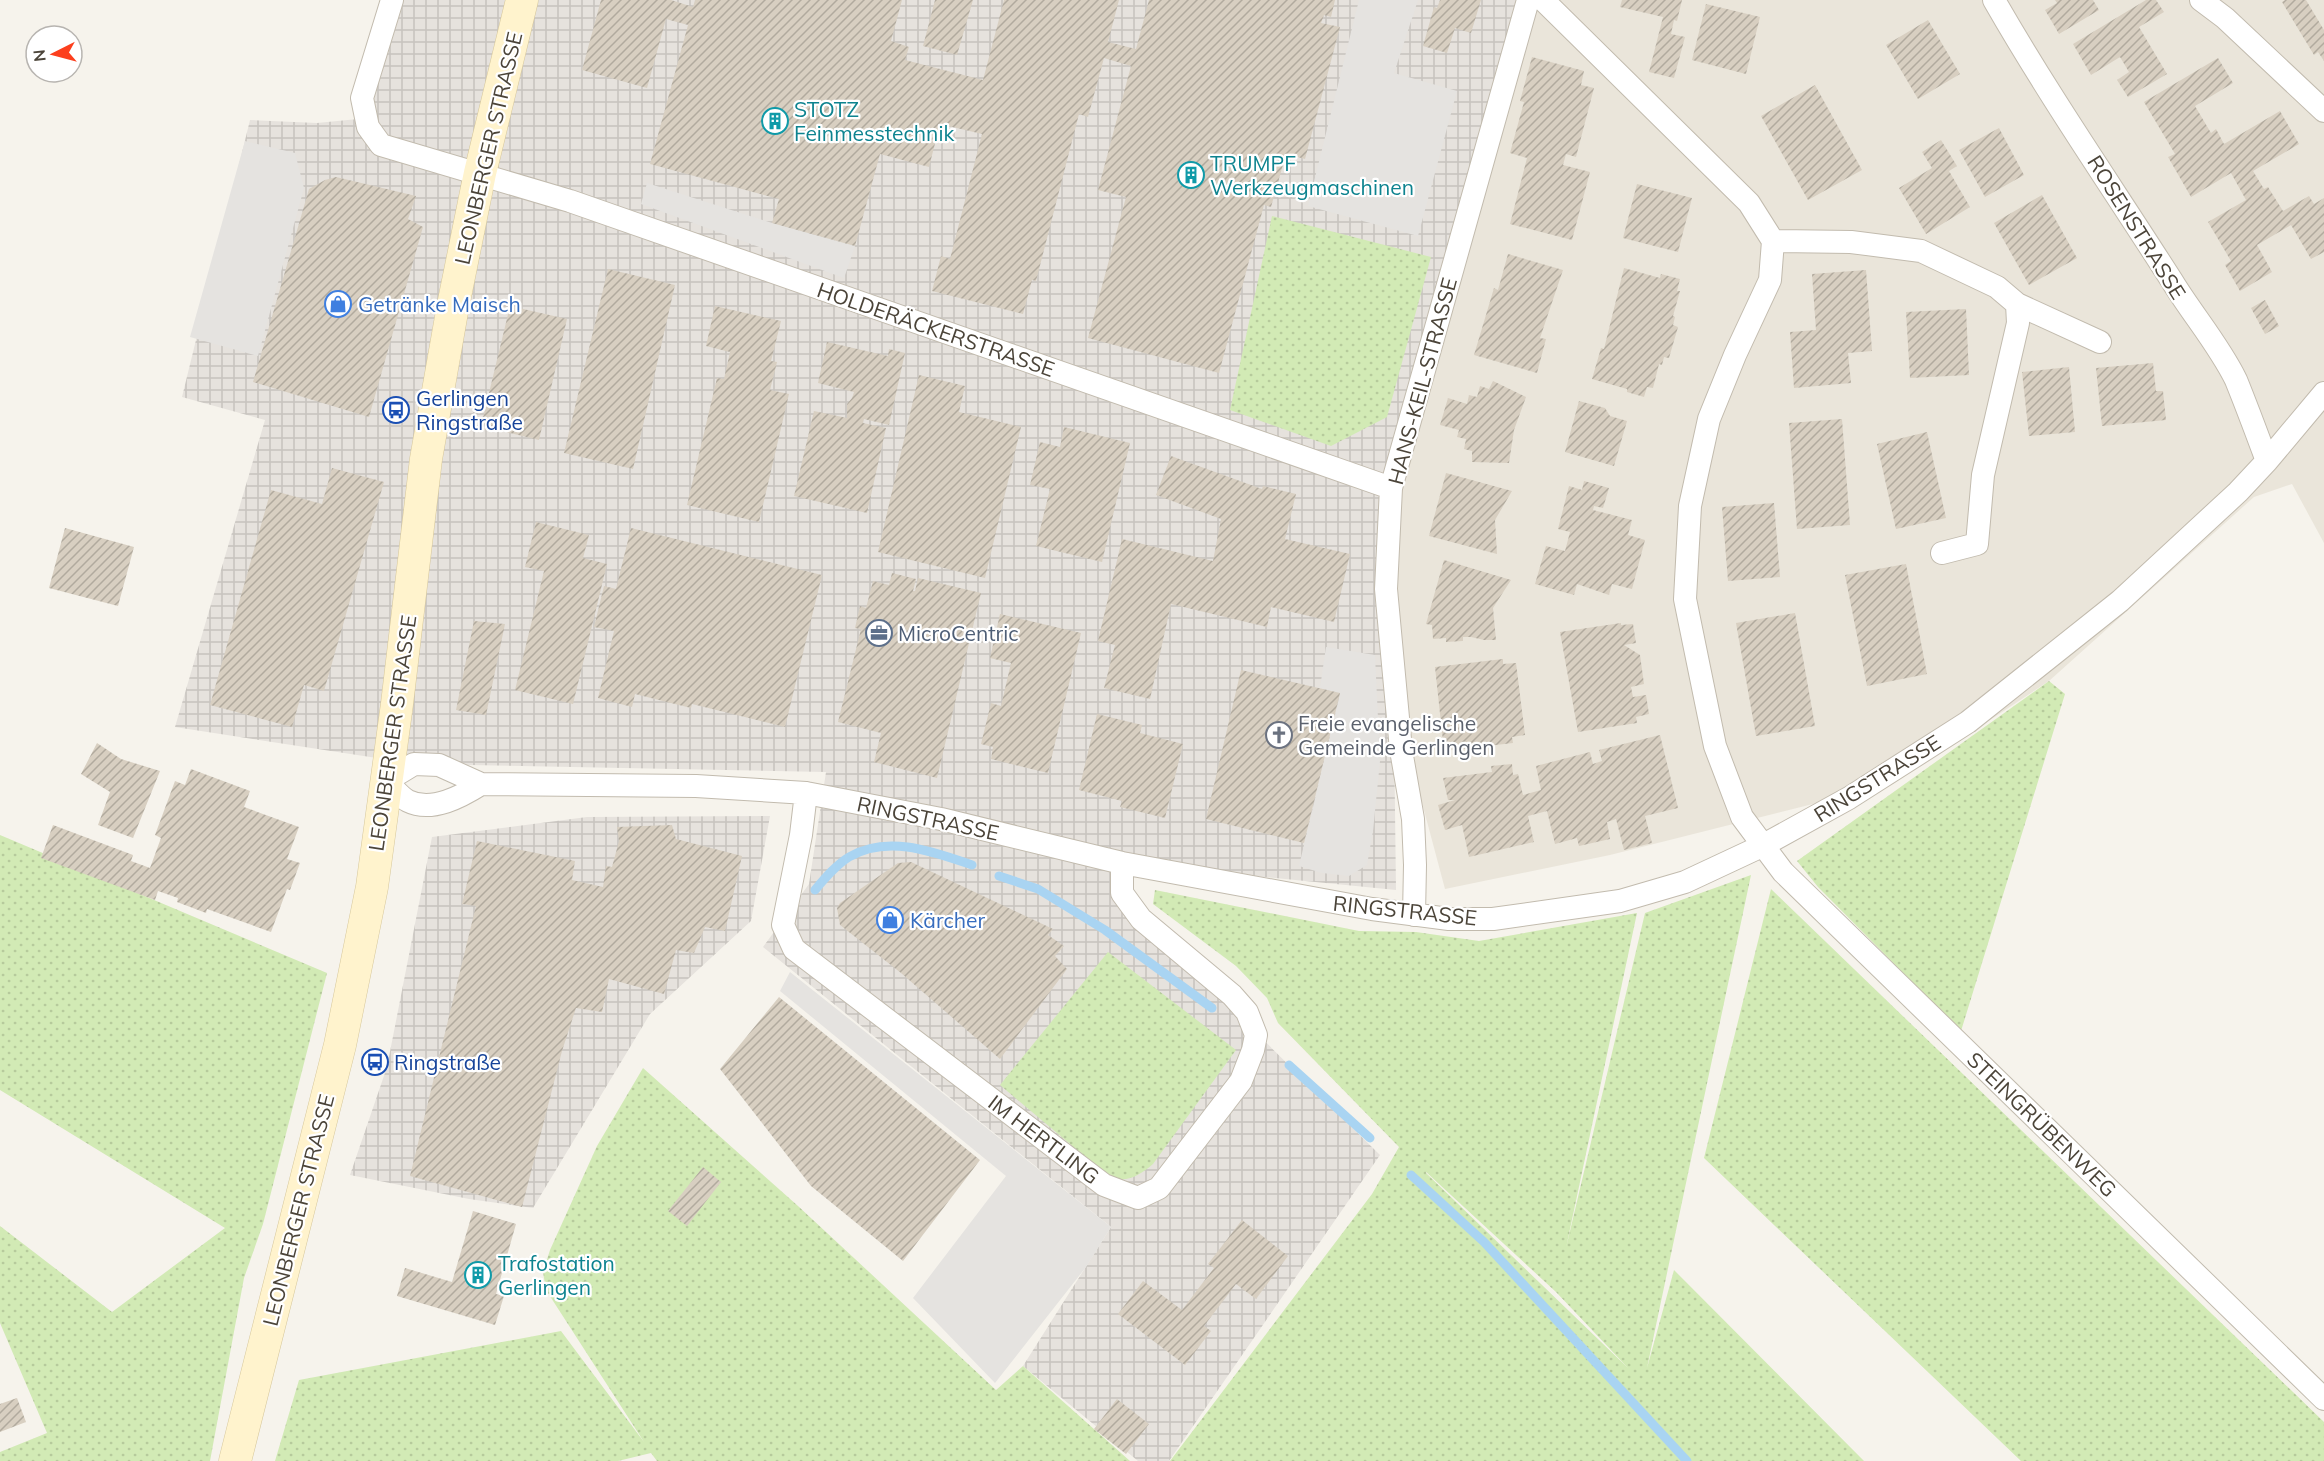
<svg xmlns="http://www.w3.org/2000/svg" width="2324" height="1461" viewBox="0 0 2324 1461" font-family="Mulish,sans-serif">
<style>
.residential{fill:#eae5da}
.industrial{fill:url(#industrial-grid)}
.green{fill:url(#green-dots);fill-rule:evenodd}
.parking{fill:#e5e3e0}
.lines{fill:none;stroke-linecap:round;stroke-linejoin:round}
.stream{stroke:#a9d4f2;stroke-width:9}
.building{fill:url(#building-hatch)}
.street-casing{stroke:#c2bbae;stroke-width:24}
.secondary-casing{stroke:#d6c79b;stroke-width:33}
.street{stroke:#fff;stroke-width:22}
.secondary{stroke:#fff3cd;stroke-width:32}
.labels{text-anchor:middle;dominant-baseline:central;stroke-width:4.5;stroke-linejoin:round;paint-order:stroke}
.culture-label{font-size:21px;fill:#0d838f;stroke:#fff;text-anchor:start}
.street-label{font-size:21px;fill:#4b4439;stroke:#fff}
.shop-label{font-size:21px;fill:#366cbe;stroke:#fff;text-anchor:start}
.transit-label{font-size:21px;fill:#164399;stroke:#fff;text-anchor:start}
.service-label{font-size:21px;fill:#4e5e75;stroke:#fff;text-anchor:start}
.worship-label{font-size:21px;fill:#5b616d;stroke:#fff;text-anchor:start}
</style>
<defs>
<pattern id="industrial-grid" width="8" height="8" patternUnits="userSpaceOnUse" patternTransform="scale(1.5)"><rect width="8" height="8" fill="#e6e2dd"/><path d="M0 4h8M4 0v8" fill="none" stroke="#c7c3be"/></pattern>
<pattern id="green-dots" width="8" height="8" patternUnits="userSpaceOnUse" patternTransform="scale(1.5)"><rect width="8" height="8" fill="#d2eab5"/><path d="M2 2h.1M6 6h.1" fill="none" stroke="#b6ca9c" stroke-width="1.8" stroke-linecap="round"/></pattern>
<pattern id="building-hatch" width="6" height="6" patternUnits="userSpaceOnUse" patternTransform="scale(1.5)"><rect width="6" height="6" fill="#d8cfc1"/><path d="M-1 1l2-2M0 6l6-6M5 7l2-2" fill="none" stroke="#b1aa9e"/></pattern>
</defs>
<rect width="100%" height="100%" fill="#f6f3ec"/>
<path class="residential" d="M1519 0H2324V543L2292 484 2254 497 2049 681 1893 784 1610 855 1445 889 1397 709 1391 488Z"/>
<path class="industrial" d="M393 0H1519L1391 488 1396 890 1123 863 1141 919 1380 1155 1169 1461H1138L1023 1366 1111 1227 763 947 809 884 826 772 416 764 175 727 265 420 182 397 250 120 317 123 358 119Z
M770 816 751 921 650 1014 533 1208 469 1199 350 1175 387 1067 432 837 587 817Z"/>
<path class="green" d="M1272 216 1431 257 1387 417 1331 446 1230 410Z
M2049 681 2065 694 1961 1031 1818 887 1797 861Z
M0 835 327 973 263 1224 244 1278 210 1461H0V1452L47 1433 0 1323V1226L112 1312 225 1228 0 1090Z
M1751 875 1647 1368 1674 1270 1864 1461H1170L1372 1194 1399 1147 1278 1023 1267 998 1236 966 1153 904 1155 890 1359 931 1416 932 1479 941 1637 913 1566 1248 1645 913ZM1426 1172 1556 1292 1628 1368 1426 1173Z
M1771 889 2324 1422V1461H2021L1704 1158Z
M1108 952 1236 1050 1153 1164C1139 1176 1126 1184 1108 1176L1000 1085Z
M643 1068 798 1206 996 1390 1023 1366 1130 1461H657L651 1453 618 1461H275L299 1380 561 1331 644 1442 546 1290 543 1272 550 1250 597 1146Z"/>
<path class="parking" d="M1359 0H1418L1394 73 1457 91 1418 236 1308 206Z
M245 141 295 153 304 188 258 356 190 337Z
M647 183 772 223 855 246 844 278 641 204Z
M1326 647 1375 655 1380 761 1373 831 1367 865 1349 876 1322 873 1299 866 1340 694 1320 688Z
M790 972 1111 1227 1086 1267 995 1383 913 1298 1006 1176 780 991Z"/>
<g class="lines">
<path class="stream" d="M999 876 1038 889 1105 930 1212 1008
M815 890C825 878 836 865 849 857 888 834 934 852 972 865
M1289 1065 1370 1138
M1411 1175 1484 1242 1687 1461"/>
</g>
<path class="building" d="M601 0H671L693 7 695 0H902L891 41 909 47 905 60 983 80 1004 0H1119L1108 42 1136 49 1149 0H1335L1331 17 1324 15 1321 23 1340 27 1305 159 1286 154 1271 207 1264 205 1219 373 1088 338 1126 197 1098 190 1131 66 1104 58 1088 117 1079 114 1036 281 1032 280 1023 314 932 291 941 256 950 259 982 134 940 124 929 167 880 154 855 246 772 223 779 199 650 164 688 25 666 19 647 88 582 70Z
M935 0H973L957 55 923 46Z
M1440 0H1481L1471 33 1455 28 1447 53 1423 46 1434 7 1437 8Z
M1622 0H1682L1677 21 1674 20 1671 34 1685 37 1674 78 1649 72 1663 17 1620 7Z
M2055 0H2093L2099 10 2059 34 2045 10 2057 3Z
M2146 0H2156L2164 12 2139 27 2167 74 2128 97 2117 80 2129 72 2120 57 2091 75 2073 44Z
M2285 0H2306L2324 30V61L2318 52 2314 55 2282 2Z
M1706 4 1760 17 1746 74 1692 60Z
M1928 20 1960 74 1918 99 1886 45Z
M1532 57 1584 71 1581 85 1594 88 1576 157 1566 154 1563 165 1590 172 1572 240 1510 224 1527 158 1510 153 1524 102 1520 101Z
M2218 58 2233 83 2195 106 2211 133 2216 129 2224 144 2280 111 2299 144 2253 171 2264 189 2268 187 2283 211 2309 196 2314 204 2324 198V252L2311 259 2291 225 2257 245 2272 272 2240 291 2225 265 2231 261 2208 222 2246 200 2231 173 2191 197 2168 157 2175 154 2144 102Z
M1815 85 1862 170 1808 200 1761 116Z
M1999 128 2024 175 1985 197 1959 150Z
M1941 140 1957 166 1949 171 1970 207 1926 234 1899 188 1932 168 1922 152Z
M336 177 416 196 408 219 423 227 369 417 253 382 309 189 325 180Z
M1637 184 1692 198 1678 252 1623 238Z
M2042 195 2077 258 2029 285 1994 223Z
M1508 254 1563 270 1540 338 1546 339 1537 373 1474 355 1494 288 1498 290Z
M1624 268 1660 278 1661 274 1680 279 1677 291H1680L1673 316 1675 317 1673 325 1678 327 1669 358 1664 357 1662 365 1659 364 1653 388 1647 387 1644 397 1627 392V389L1592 379 1601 348 1604 349Z
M608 269 675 285 633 469 564 453Z
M1866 270 1872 351 1848 353 1851 383 1794 388 1790 332 1816 330 1812 274Z
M2265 300 2279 326 2265 334 2251 308Z
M510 306 567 319 539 440 481 426Z
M715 306 781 321 771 361 777 362 770 390 789 394 759 522 687 505 717 378 724 379 730 352 706 346Z
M1966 309 1969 375 1910 378 1906 312Z
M827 342 888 356 889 349 905 353 889 425 864 419 863 423 886 428 867 513 794 496 814 411 847 418V404L852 398 854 392 818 383Z
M2153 363 2156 391H2163L2166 420 2102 426 2096 368Z
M2069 367 2075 432 2029 436 2022 372Z
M919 375 965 386 959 412 1021 427 985 578 878 552Z
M1493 381 1526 397 1514 430 1509 463 1472 462V451L1464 449 1466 439 1457 437 1459 430 1440 425 1448 398 1467 404 1469 395 1477 397 1480 386 1489 389Z
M1579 401 1605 408 1610 416 1627 421 1614 466 1565 452Z
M1842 419 1850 525 1797 529 1789 423Z
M1064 427 1130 443 1102 562 1036 546 1050 489 1030 485 1040 442 1060 447Z
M1927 432 1946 518 1896 529 1877 444Z
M1171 456 1262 489 1263 486 1296 494 1285 539 1350 554 1334 622 1271 607 1267 627 1171 604 1150 699 1104 688 1115 645 1098 641 1122 539 1213 561 1221 519 1156 495Z
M332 468 384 482 324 691 304 685 292 727 210 705 271 490 322 504Z
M1446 473 1512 491 1495 520 1497 554 1429 536Z
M1584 481 1609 488 1603 508 1594 506 1593 510 1632 520 1628 535 1645 540 1632 589 1612 584 1609 595 1577 584 1574 595 1535 584 1546 546 1565 551 1570 532 1558 529 1569 486 1582 490Z
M1774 503 1780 577 1728 581 1722 507Z
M536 522 589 535 583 558 607 564 573 704 515 690 544 571 525 567Z
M65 528 134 547 118 606 49 588Z
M631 528 822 575 785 727 692 704 691 708 635 694 632 707 598 698 614 631 594 627 604 586 616 589Z
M1444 560 1511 580 1493 608 1496 640H1484L1471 637H1463V641L1446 642V638L1433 639 1432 625 1426 624Z
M1906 564 1927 674 1867 686 1845 575Z
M892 573 916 579 913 591H915L918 578 981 593 937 778 874 762 881 733 838 722 861 629 855 628 860 606 866 608 873 581 889 585Z
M1795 613 1815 726 1756 736 1736 623Z
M1000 614 1081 633 1048 773 991 759 993 747 981 744 991 703 1001 706 1011 663 990 658Z
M474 621 505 624 486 715 456 710Z
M1621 623V625L1633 624 1636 643 1624 645 1640 655 1644 684 1631 687 1633 697 1646 695 1649 714 1636 717 1637 723 1578 732 1560 632Z
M1503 659V664L1516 663 1525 735 1512 737 1513 743 1444 751 1435 667Z
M1241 670 1340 693 1304 843 1206 819Z
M1097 714 1142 725 1140 733 1183 744 1165 818 1120 807 1122 801 1079 790Z
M1660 735 1678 808 1645 816 1652 843 1624 850 1616 819 1607 822 1610 839 1579 846 1577 838 1555 844 1547 811 1528 816 1534 842 1469 857 1462 825 1445 830 1438 805 1455 800H1448L1443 778 1492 772 1491 766 1512 764 1513 775 1518 774 1523 795 1541 790 1536 766 1590 752 1593 764 1602 761 1599 750Z
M97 743 121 759 160 771 133 838 98 825 110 792 81 774Z
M191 769 250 791 244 807 299 827 287 859 300 863 290 890 287 889 271 932 207 909 206 913 177 902 178 898 158 891 155 900 41 858 53 825 133 855 131 861 150 868 161 838 155 835 175 781 185 785Z
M672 825 676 839 742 856 725 931 705 927 694 953 676 950 664 994 609 979 602 1012 576 1008 562 1051 522 1207 410 1176 476 906 462 904 477 841 575 861 572 880 603 887 606 866 612 867 619 841 617 827Z
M911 862 1053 929 1048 935 1064 946 1055 956 1067 969 1000 1059 901 973 840 925 837 908 840 903 898 863Z
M779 997 980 1160 903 1261 811 1186 720 1069Z
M703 1167 721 1182 687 1226 668 1211Z
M473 1211 516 1224 496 1294 504 1296 495 1325 397 1296 405 1268 452 1282Z
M1242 1220 1288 1256 1256 1299 1236 1284 1204 1326 1211 1331 1185 1365 1118 1314 1143 1281 1182 1310 1214 1268 1208 1264Z
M17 1398 26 1422 0 1432V1404Z
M1117 1399 1149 1424 1126 1454 1094 1429Z"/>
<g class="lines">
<defs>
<path id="street" d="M392 0 362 98 368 127 381 145 570 201 1391 488
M1543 0 1749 203 1773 241 1770 280 1735 355 1709 419 1690 506 1685 599 1715 746 1742 817 1783 872 2324 1399
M1994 0C2049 96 2112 187 2172 281 2192 314 2219 345 2236 380 2247 407 2257 434 2267 461
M2201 0 2225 18 2324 111
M1773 241 1851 242 1921 251 1997 287 2017 304 2018 323 1983 475 1977 544 1942 553
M2017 304 2100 342
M481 784C462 796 432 813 408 801 400 797 393 787 386 781L414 764 439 765 481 784 696 786 806 793 941 819 1122 863 1372 909 1449 919H1493L1620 901 1685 882 1762 846 1849 798 1968 722 2120 601 2238 492 2267 461 2324 393
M806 793 801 835 783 925 794 949 1104 1185 1138 1198 1159 1188 1241 1081 1253 1050 1256 1035 1247 1012 1232 995 1141 919 1122 893V863
M1414 915 1415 865 1413 819 1401 750 1386 589 1391 488 1528 0"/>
<path id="secondary" d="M235 1461 340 1045 372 887 397 704 426 459 453 306 480 173 522 0"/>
</defs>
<use href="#street" class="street-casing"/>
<use href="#secondary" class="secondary-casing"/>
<use href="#street" class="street"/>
<use href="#secondary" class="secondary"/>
</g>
<defs>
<symbol id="building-ring" viewBox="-11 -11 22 22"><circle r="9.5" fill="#fff" stroke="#0f9aa8" stroke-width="1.5"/><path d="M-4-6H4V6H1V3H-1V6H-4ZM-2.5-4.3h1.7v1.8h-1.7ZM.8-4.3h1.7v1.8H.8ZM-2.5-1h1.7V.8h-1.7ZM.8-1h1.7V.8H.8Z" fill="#0f9aa8"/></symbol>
<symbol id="shop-ring" viewBox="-11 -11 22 22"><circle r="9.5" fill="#fff" stroke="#3f7fe0" stroke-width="1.5"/><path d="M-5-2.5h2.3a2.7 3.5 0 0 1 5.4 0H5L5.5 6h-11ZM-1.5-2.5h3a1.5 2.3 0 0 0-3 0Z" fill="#3f7fe0"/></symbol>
<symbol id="bus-ring" viewBox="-11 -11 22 22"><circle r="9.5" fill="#fff" stroke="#1a4fb4" stroke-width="1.5"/><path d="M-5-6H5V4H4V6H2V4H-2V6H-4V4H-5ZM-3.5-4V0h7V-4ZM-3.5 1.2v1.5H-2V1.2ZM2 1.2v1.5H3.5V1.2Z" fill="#1a4fb4"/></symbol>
<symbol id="office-ring" viewBox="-11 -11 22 22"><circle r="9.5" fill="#fff" stroke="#5c6f8a" stroke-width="1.5"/><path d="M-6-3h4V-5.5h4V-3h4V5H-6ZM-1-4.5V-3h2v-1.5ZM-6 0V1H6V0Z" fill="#5c6f8a"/></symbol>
<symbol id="church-ring" viewBox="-11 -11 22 22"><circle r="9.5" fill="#fff" stroke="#6b7280" stroke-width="1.5"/><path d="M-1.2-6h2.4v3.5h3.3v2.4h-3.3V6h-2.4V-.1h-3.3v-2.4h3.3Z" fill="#6b7280"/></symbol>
</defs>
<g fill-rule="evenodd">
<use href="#building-ring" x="760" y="106" width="30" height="30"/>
<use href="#building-ring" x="1176" y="160" width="30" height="30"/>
<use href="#shop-ring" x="323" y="289" width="30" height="30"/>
<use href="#bus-ring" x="381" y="395" width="30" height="30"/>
<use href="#office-ring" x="864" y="618" width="30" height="30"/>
<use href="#church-ring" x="1264" y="720" width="30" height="30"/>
<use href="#shop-ring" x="875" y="905" width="30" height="30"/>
<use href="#bus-ring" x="360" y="1047" width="30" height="30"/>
<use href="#building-ring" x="463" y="1260" width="30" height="30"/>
</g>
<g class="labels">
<g class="culture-label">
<text x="794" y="109">STOTZ<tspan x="794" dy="24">Feinmesstechnik</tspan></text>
<text x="1210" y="163">TRUMPF<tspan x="1210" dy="24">Werkzeugmaschinen</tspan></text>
<text x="498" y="1263">Trafostation<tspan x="498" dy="24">Gerlingen</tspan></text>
</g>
<g class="street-label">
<text transform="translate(488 148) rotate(-77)">LEONBERGER STRASSE</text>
<text transform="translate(2137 227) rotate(58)">ROSENSTRASSE</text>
<text transform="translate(936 329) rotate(19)">HOLDERÄCKERSTRASSE</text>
<text transform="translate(1422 381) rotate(-75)">HANS-KEIL-STRASSE</text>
<text transform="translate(392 733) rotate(-82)">LEONBERGER STRASSE</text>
<text transform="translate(1877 778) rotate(-32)">RINGSTRASSE</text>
<text transform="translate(928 818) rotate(12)">RINGSTRASSE</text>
<text transform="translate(1405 910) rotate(6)">RINGSTRASSE</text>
<text transform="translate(2042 1124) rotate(44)">STEINGRÜBENWEG</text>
<text transform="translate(1044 1139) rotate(37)">IM HERTLING</text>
<text transform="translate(298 1210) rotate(-76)">LEONBERGER STRASSE</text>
</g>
<g class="shop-label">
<text x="358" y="304">Getränke Maisch</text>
<text x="910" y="920">Kärcher</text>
</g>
<g class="transit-label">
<text x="416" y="398">Gerlingen<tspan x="416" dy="24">Ringstraße</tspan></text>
<text x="394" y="1062">Ringstraße</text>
</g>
<g class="service-label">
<text x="898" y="633">MicroCentric</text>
</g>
<g class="worship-label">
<text x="1298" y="723">Freie evangelische<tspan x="1298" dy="24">Gemeinde Gerlingen</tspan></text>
</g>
</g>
<g transform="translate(54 54) rotate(264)"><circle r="28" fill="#ffffff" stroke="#b7b4b0" stroke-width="1.5"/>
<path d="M0-4.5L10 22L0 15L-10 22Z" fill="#fc3f1d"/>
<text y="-9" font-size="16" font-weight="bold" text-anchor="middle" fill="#4b4439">N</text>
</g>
</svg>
